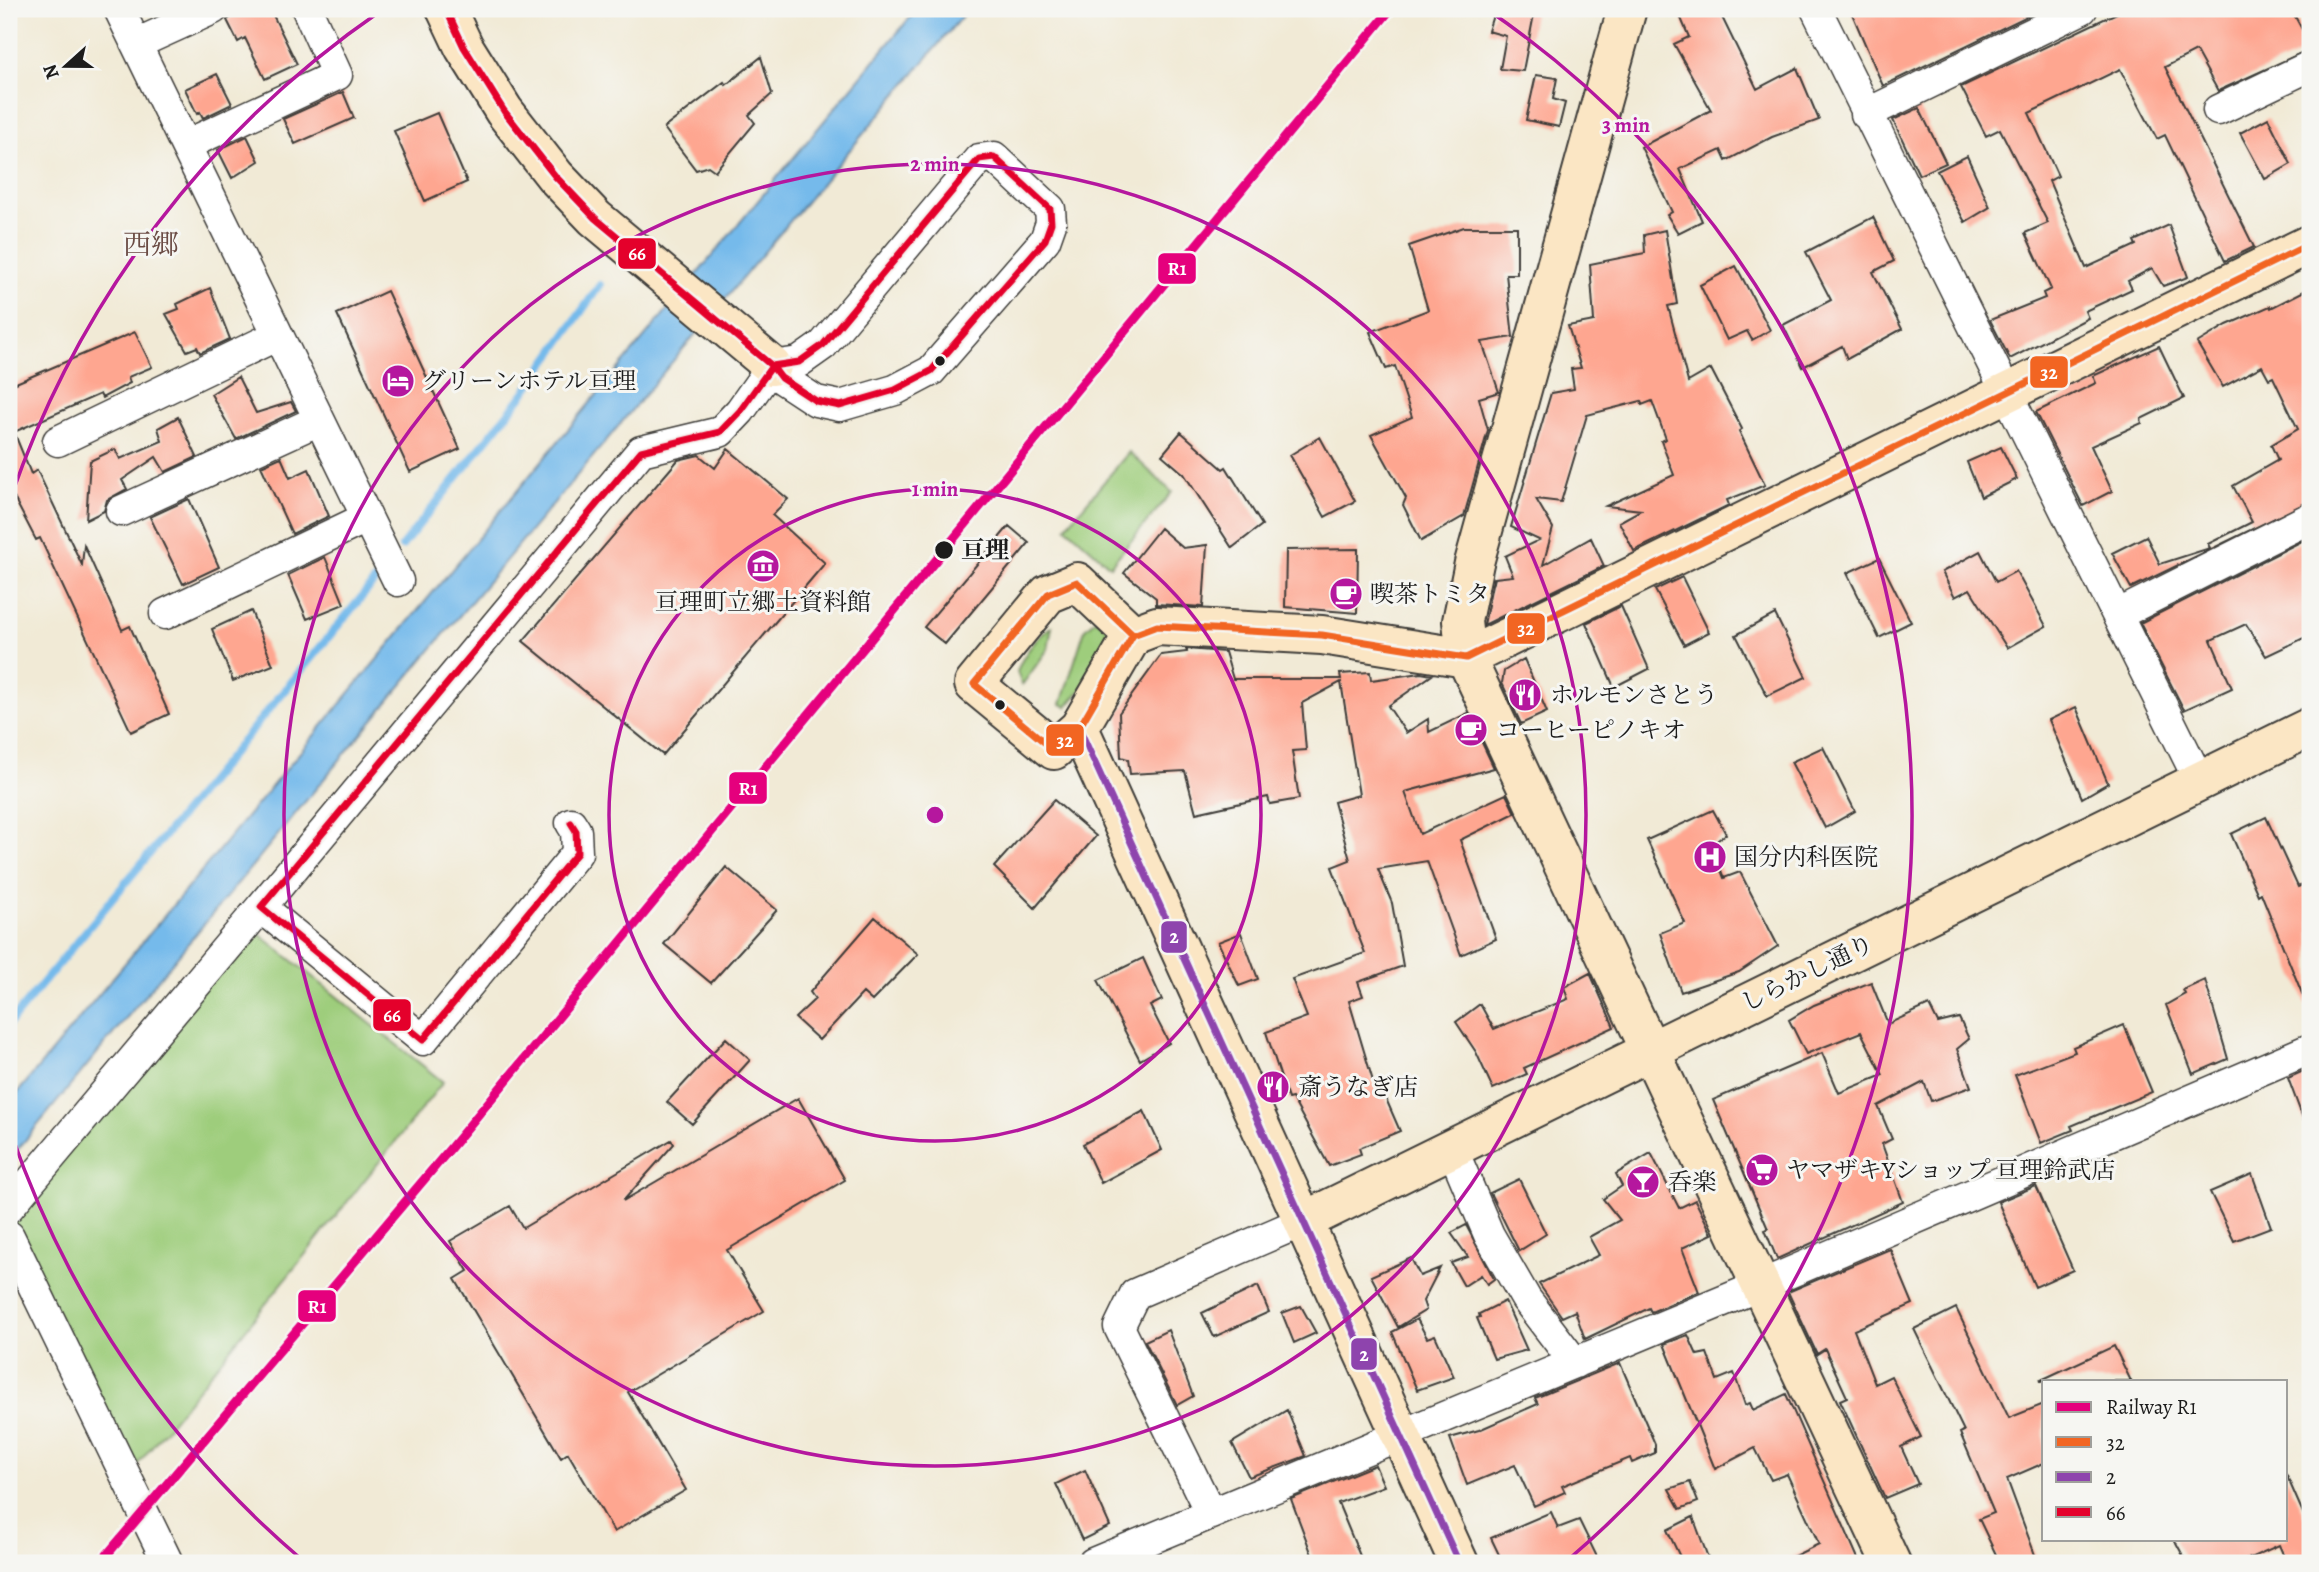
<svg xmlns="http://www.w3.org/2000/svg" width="2319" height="1572" viewBox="0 0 2319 1572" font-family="Alegreya,'Noto Serif JP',serif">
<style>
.green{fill:#9ecd7b;stroke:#5d744c;stroke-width:2}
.water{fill:#74baeb;stroke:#486b84;stroke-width:2}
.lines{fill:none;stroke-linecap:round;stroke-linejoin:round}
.stream{stroke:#74baeb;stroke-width:8}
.building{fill:#fea690}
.street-casing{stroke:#3c3b38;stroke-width:33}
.secondary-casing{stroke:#3c3b38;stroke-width:42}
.street{stroke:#fff;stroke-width:30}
.secondary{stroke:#fbe6c4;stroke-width:38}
.bus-1-casing{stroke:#f6f6f2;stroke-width:12}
.bus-2-casing{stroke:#f6f6f2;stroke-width:12}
.bus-3-casing{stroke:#f6f6f2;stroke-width:12}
.bus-1{stroke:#f26522;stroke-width:7}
.bus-2{stroke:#8e44ad;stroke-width:7}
.bus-3{stroke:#e4002b;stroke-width:7}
.rail-1-casing{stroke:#f6f6f2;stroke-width:14}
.rail-1{stroke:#e5007d;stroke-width:9}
.ring{fill:none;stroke:#b5179e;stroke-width:3.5}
.bus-dot{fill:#1c1c1c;stroke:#f6f6f2;stroke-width:2.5}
.labels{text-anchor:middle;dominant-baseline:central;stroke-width:6;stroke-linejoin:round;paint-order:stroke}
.poi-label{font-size:24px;fill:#1c1c1c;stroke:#f6f6f2;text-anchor:start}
.stop-label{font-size:24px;font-weight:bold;fill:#1c1c1c;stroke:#f6f6f2;text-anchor:start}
.street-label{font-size:24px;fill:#1c1c1c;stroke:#f6f6f2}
.quarter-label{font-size:28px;fill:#6b4c45;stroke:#f6f6f2}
.centre{fill:#b5179e;stroke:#f6f6f2;stroke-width:3.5}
.ring-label{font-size:21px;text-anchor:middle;font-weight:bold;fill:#b5179e;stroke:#f6f6f2;stroke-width:6;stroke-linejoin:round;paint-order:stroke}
.line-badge{stroke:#f6f6f2;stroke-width:2.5}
.badge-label{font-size:19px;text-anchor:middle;font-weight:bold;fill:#fff}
</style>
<rect width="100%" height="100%" fill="#f6f6f2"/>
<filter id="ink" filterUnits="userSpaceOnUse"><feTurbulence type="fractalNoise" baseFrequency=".0143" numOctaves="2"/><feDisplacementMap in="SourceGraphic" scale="14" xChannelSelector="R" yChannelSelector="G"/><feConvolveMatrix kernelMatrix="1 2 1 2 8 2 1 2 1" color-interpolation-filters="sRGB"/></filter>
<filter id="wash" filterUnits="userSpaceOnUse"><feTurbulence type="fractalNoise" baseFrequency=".00686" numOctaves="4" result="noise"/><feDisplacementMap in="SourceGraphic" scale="28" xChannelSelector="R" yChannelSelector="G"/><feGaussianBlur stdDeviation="1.57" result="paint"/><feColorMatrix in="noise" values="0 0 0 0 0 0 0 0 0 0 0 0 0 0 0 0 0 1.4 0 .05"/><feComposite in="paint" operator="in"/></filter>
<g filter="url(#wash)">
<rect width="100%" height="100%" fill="#f1ead6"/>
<path class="green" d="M1129 452 1172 492 1110 566 1066 527Z
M1096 619 1109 630 1114 651 1067 707 1061 704 1085 629Z
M1052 626 1048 649 1022 685 1017 672C1023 654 1037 637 1052 626Z
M252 928 443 1082 134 1469 10 1217Z"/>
<path class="water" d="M917 9H968L419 664 9 1160V1103Z"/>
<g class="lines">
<path class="stream" d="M402 546 525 392 600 285
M9 1024 379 576"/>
</g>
<g id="blocks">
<path class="building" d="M243 9H270L297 64 265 79 245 38 238 42 227 20Z
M1495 9H1535L1523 71 1500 69 1506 36 1488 31Z
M1677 9H1718L1757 89 1797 68 1819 120 1772 137 1726 161 1721 150 1680 169 1702 221 1678 233 1667 215 1672 212 1641 147 1711 110 1674 44 1689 37Z
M1850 9H2042L1883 86Z
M2125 9H2291L2310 44V49L2218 91 2196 51 2165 67 2254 247 2225 261 2165 135 2157 139 2120 69 2029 113 2058 176 2049 181 2086 268 2136 245 2134 241 2169 225 2188 277 2163 286 2152 268 2128 281 2132 289 2085 311 2088 318 2010 359 1990 320 2045 298 2043 293 2051 289 2025 233 2048 223 2000 129 1986 136 1961 87Z
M761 57 772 94 749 115 755 123 715 171 708 166 696 170 664 128 724 82 726 85Z
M217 74 232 104 203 118 200 112 197 114 185 89Z
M1536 75 1557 78 1553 99 1565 103 1559 127 1526 120Z
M343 92 354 118 295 144 283 119Z
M1919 108 1946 163 1919 175 1893 120Z
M437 113 467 182 425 201 394 131Z
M2268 118 2291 164 2265 179 2240 133Z
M247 136 259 161 232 178 218 150Z
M1967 156 1990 207 1965 222 1937 171Z
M1873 217 1894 261 1873 272 1902 329 1847 359 1842 346 1803 367 1783 325 1831 300 1806 252Z
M1464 227H1517V274H1506L1513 337 1482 342 1499 392 1479 398 1488 430 1464 516 1421 541 1403 505 1406 498 1371 435 1412 417 1395 366 1386 369 1370 332 1428 310 1409 246Z
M1665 230 1677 304 1668 306 1688 382 1711 369 1742 429 1739 431 1765 485 1727 500 1729 505 1634 551 1619 522 1641 510 1606 506 1674 475 1661 441 1666 439 1652 401 1642 405 1641 401 1587 415 1561 502 1536 499 1553 528 1543 565 1591 538 1604 566 1484 625 1493 579 1494 582 1495 578 1513 576 1505 556 1539 540 1511 527 1551 393 1574 389 1571 369 1581 368 1568 326 1594 321 1590 264 1645 253 1644 235Z
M1736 266 1770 330 1752 340 1747 331 1727 340 1700 285Z
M210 288 230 339 200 353 197 347 187 351 166 314 179 309 177 304Z
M2310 288V501L2131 588 2112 553 2146 536 2160 564 2210 548 2208 544 2252 522 2233 486 2278 460 2271 445 2298 429 2273 377 2269 379 2262 366 2223 387 2197 343 2227 325 2270 306 2271 308Z
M387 291 460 449 410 472 337 314Z
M135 332 152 367 128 377 130 383 102 398 100 394 14 432 31 474 37 470 82 565 84 545 122 630 130 626 169 714 131 732 40 538 36 540 9 488V386Z
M2159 346 2184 398 2141 419 2142 423 2091 446 2112 491 2083 506 2036 412 2096 383 2093 376Z
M238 377 256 413 291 402 296 411 236 439 211 394Z
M178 417 197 457 165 472 156 457 122 480 127 489 107 500 104 511 86 520 90 461 115 449 120 459 162 441 158 428Z
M1181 432 1223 469 1226 467 1262 525 1232 548 1184 474 1162 455Z
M1320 437 1355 501 1325 517 1290 455Z
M2001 447 2017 479 1981 497 1967 462Z
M728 449 788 499 772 515 825 563 663 755 523 641 678 460 699 455 715 468Z
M281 457 290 478 309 469 329 516 292 534 261 466Z
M189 499 219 567 183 584 150 517Z
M1009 526 1029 543 945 644 924 627Z
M1160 528 1183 548 1207 545 1203 607 1156 604V598L1124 573Z
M2310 537V635L2266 656 2246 624 2211 640 2232 688 2184 710 2140 623Z
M1358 549 1357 613 1285 607 1286 550Z
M1980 551 1996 582 2016 571 2046 626 2007 648 1970 589 1955 597 1942 572Z
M325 557 344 604 307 619 288 575Z
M1879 558 1911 622 1879 638 1847 573Z
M1682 577 1709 632 1684 645 1655 590Z
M1621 606 1649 669 1614 687 1586 623Z
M251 611 273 665 233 681 212 629Z
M1775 614 1806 677 1767 696 1736 635Z
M1186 649 1225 652 1233 679H1341L1340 674 1370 672 1371 680 1421 673 1432 675 1388 706 1406 733 1428 719 1429 732 1468 713 1494 768 1405 792 1420 834 1506 794 1515 813 1460 840 1496 939 1461 955 1427 861 1378 869 1392 903 1403 966 1358 982 1363 996 1349 1001 1375 1088 1380 1085 1400 1131 1359 1148 1361 1154 1329 1166 1292 1098 1288 1099 1266 1032 1307 1017 1292 979 1365 953 1332 867 1350 860 1334 802 1359 795 1341 682 1302 703 1306 750 1292 751 1299 799 1270 804 1268 797 1196 813 1185 771 1130 774 1128 759 1121 757 1119 713 1161 655 1187 652Z
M1524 659 1547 712 1521 724 1502 683 1504 671Z
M2076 707 2108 783 2082 798 2049 720Z
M1823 747 1855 811 1825 828 1791 762Z
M1054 800 1096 836 1035 908 994 867Z
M1713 810 1726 834 1711 845 1724 878 1740 872 1778 946 1739 972 1681 992 1660 933 1685 923 1647 840Z
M2266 817 2298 887 2310 882V1013L2261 893 2258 895 2231 834Z
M726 867 777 910 711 983 664 944Z
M875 917 918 954 872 1001 863 993 819 1040 795 1018 815 999 810 992Z
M1241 933 1258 979 1239 986 1218 942Z
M1143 958 1162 1000 1150 1006 1169 1043 1140 1060 1098 980Z
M1590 973 1614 1027 1524 1068 1527 1074 1493 1089 1476 1052 1456 1022 1480 1004 1494 1029 1568 999 1564 987Z
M2205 980 2228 1059 2193 1074 2166 1005 2185 994 2183 990Z
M1871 982 1888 1024 1929 1005 1938 1023 1959 1018 1969 1039 1957 1049 1971 1087 1931 1101 1924 1082 1878 1106 1892 1139 1882 1144 1903 1202 1777 1259 1765 1230 1768 1229 1713 1100 1822 1053 1839 1093 1883 1075 1861 1032 1806 1054 1789 1020 1814 1005Z
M2124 1025 2152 1092 2071 1126 2073 1130 2041 1143 2015 1075 2075 1052 2073 1047Z
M726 1038 750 1060 692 1124 667 1102Z
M2310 1068V1132H2308L2288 1078Z
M798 1098 845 1180 727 1250 764 1311 628 1392 686 1490 614 1532 568 1453 561 1458 455 1279 468 1271 450 1241 510 1206 523 1228 671 1140 674 1144 623 1201Z
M1144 1111 1162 1150 1101 1183 1083 1144Z
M1651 1153 1679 1208 1695 1200 1712 1234 1682 1248 1699 1292 1651 1312 1649 1308 1585 1339 1575 1311 1562 1317 1539 1284 1599 1255 1589 1237 1620 1220 1603 1199 1622 1186 1616 1174Z
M2252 1174 2271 1227 2234 1241 2210 1192Z
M1519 1179 1546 1234 1519 1251 1490 1193Z
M2036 1186 2073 1270 2035 1287 1998 1202Z
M1466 1225 1494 1279 1487 1284 1481 1275 1464 1286 1451 1263 1468 1257 1451 1233Z
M1890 1249 1913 1304 1854 1330 1875 1384 1891 1376 1921 1437 1901 1447 1918 1484 1885 1498 1840 1400 1847 1397 1825 1349 1817 1354 1788 1292Z
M1411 1258 1420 1276 1440 1268 1423 1301 1426 1310 1398 1327 1371 1276Z
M1258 1286 1269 1312 1214 1337 1202 1313Z
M1505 1301 1527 1350 1494 1359 1477 1318 1480 1317 1479 1314Z
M1301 1306 1316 1333 1294 1343 1282 1313Z
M1956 1308 2009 1418 2044 1404V1463L2007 1479 2038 1563H2000L1979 1519 1994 1513 1960 1433 1964 1431 1914 1329Z
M1417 1319 1427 1338 1435 1335 1454 1377 1417 1390 1392 1332Z
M1168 1330 1193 1396 1177 1405 1145 1341Z
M1688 1335 1697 1355 1707 1353 1717 1380 1734 1373 1745 1405 1750 1403 1753 1410 1786 1394 1860 1563H1780L1819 1544 1787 1474 1771 1480 1755 1448 1715 1469 1664 1344Z
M2114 1346 2131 1381H2039Z
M1620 1363 1655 1444V1453L1632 1463 1630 1458 1562 1486 1565 1492 1534 1506 1515 1465 1467 1485 1450 1438 1479 1430 1538 1404 1535 1398Z
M1287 1410 1306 1456 1249 1477 1232 1443Z
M1375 1465 1384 1486 1338 1503 1363 1563H1315L1291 1499Z
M1085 1470 1110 1526 1082 1540 1056 1484Z
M2286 1474 2310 1529V1563H2287L2279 1545 2239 1563H2187L2174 1539H2286Z
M1690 1482 1698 1502 1680 1509 1669 1489Z
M1551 1512 1558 1528 1579 1520 1600 1563H1503L1491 1538Z
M1693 1517 1710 1563H1683L1667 1530Z"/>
</g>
</g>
<g filter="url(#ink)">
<use href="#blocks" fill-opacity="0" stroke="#3c3b38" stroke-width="2"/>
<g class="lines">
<defs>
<path id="street" d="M119 9 398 581
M1816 9 2200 782
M136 44 213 9
M2218 110 2310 66
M1866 114 2082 9
M186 145 337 75 307 9
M58 441 278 335
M121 511 319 420
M165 614 366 518
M2117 615 2310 518
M571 823 576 831 577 853 423 1040 261 907 641 451 720 432 740 411 772 366 799 362 823 345 979 159 994 157 1050 209 1051 223 1045 240 931 371 895 390 840 406 816 401 781 378 772 366
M1452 1148 1489 1235 1526 1299 1575 1363
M9 1207 261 907
M9 1236 168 1563
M1211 1514 1119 1327 1135 1294 1304 1221
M1093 1563 1747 1291 2310 1049"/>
<path id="secondary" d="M446 9 464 47 504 111 555 176 595 218 772 366
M1627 9 1474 563 1462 621 1466 658 1891 1563
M1133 635 1077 582 1048 594 974 684 1054 750 1079 728 1133 635 1157 626 1322 635 1466 658 2310 244
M1079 728 1459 1563
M1304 1221 2310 727"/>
</defs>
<use href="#street" class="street-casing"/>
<use href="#secondary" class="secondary-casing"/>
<use href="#street" class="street"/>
<use href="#secondary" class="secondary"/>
<defs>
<path id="bus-1" d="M1133 635 1077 582 1048 594 974 684 1054 750 1079 728 1133 635 1157 626 1322 635 1466 658 2310 244"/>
<path id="bus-2" d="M1079 728 1459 1563"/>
<path id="bus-3" d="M446 9 464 47 504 111 555 176 595 218 772 366 781 378 816 401 840 406 895 390 931 371 1045 240 1051 223 1050 209 994 157 979 159 823 345 799 362 772 366 740 411 720 432 641 451 261 907 423 1040 577 853 576 831 571 823"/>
</defs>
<use href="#bus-1" class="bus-1-casing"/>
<use href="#bus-2" class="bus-2-casing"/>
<use href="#bus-3" class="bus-3-casing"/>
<use href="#bus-1" class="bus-1"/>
<use href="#bus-2" class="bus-2"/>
<use href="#bus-3" class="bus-3"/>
<defs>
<path id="rail-1" d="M100 1563 449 1150 1391 9"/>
</defs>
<use href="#rail-1" class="rail-1-casing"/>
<use href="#rail-1" class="rail-1"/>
</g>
</g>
<g class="ring">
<circle cx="935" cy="815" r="326"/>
<circle cx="935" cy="815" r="651"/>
<path d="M300 1558A977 977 0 0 1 11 1133M11 497A977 977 0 0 1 382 10M1488 10A977 977 0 0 1 1570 1558"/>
</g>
<defs>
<symbol id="hotel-disc" viewBox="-11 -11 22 22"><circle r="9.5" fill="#b5179e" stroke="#f6f6f2"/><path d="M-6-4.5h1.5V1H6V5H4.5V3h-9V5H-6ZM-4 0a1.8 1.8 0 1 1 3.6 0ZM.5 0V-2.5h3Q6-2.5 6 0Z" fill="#fff"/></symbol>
<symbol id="museum-disc" viewBox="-11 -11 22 22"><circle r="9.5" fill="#b5179e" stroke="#f6f6f2"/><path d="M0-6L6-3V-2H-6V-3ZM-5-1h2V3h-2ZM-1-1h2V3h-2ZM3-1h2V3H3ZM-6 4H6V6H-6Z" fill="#fff"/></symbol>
<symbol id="cafe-disc" viewBox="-11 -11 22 22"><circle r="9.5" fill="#b5179e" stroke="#f6f6f2"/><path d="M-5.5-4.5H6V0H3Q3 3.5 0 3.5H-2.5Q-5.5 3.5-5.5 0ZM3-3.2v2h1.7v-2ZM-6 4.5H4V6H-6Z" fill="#fff"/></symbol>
<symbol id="restaurant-disc" viewBox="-11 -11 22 22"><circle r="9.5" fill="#b5179e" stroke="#f6f6f2"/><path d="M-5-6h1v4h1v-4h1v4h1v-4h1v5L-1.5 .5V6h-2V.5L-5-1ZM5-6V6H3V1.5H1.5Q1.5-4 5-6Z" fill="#fff"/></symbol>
<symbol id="hospital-disc" viewBox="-11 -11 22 22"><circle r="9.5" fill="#b5179e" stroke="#f6f6f2"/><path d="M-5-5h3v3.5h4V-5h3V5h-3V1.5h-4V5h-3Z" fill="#fff"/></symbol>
<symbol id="supermarket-disc" viewBox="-11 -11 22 22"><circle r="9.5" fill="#b5179e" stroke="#f6f6f2"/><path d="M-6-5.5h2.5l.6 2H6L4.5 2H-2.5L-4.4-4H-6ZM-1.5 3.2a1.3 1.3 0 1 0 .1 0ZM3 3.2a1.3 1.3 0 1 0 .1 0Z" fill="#fff"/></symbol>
<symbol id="bar-disc" viewBox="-11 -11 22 22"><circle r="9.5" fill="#b5179e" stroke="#f6f6f2"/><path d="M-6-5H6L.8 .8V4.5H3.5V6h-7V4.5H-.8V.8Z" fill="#fff"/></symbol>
</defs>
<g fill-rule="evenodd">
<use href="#hotel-disc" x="379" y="362" width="38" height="38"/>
<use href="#museum-disc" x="744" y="547" width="38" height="38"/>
<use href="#cafe-disc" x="1327" y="575" width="38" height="38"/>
<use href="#restaurant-disc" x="1506" y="676" width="38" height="38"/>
<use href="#cafe-disc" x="1452" y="711" width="38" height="38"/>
<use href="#hospital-disc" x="1691" y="838" width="38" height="38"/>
<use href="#restaurant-disc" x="1254" y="1068" width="38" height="38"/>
<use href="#supermarket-disc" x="1743" y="1151" width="38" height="38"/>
<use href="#bar-disc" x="1624" y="1163" width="38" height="38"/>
</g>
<g class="bus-dot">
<circle cx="940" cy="361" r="6"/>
<circle cx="944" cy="550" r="10"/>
<circle cx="1000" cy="705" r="6"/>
</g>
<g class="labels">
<g class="poi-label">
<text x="422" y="381">グリーンホテル亘理</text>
<text x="1370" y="594">喫茶トミタ</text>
<text x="763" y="602" text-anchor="middle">亘理町立郷土資料館</text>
<text x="1550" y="695">ホルモンさとう</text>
<text x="1496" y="730">コーヒーピノキオ</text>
<text x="1734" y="857">国分内科医院</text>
<text x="1298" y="1087">斎うなぎ店</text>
<text x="1786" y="1170">ヤマザキYショップ 亘理鈴武店</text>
<text x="1668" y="1182">呑楽</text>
</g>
<g class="stop-label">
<text x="961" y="550">亘理</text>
</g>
<g class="street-label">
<text transform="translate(1807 973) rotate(-26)">しらかし通り</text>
</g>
<g class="quarter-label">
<text x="151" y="245">西郷</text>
</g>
</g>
<circle cx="935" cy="815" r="10" class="centre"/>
<g class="ring-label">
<text x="1626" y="132">3 min</text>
<text x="935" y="171">2 min</text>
<text x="935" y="496">1 min</text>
</g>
<g class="line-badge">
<rect x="617" y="237" width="40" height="33" rx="7" fill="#e4002b"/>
<rect x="1157" y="252" width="40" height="33" rx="7" fill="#e5007d"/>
<rect x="2029" y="355" width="40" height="34" rx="7" fill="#f26522"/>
<rect x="1506" y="612" width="40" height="33" rx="7" fill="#f26522"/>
<rect x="1045" y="723" width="40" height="34" rx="7" fill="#f26522"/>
<rect x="728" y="771" width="40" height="34" rx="7" fill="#e5007d"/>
<rect x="1160" y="920" width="28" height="34" rx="7" fill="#8e44ad"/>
<rect x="372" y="998" width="40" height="34" rx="7" fill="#e4002b"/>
<rect x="297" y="1289" width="40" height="34" rx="7" fill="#e5007d"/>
<rect x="1350" y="1337" width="28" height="34" rx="7" fill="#8e44ad"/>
</g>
<g class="badge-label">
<text x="637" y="260">66</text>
<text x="1177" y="275">R1</text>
<text x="2049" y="379">32</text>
<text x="1526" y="635">32</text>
<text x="1065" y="747">32</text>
<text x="748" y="795">R1</text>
<text x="1174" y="943">2</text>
<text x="392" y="1022">66</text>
<text x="317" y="1313">R1</text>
<text x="1364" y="1361">2</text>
</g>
<rect width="2319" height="1572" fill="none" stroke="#f6f6f2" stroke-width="35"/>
<rect x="2042" y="1380" width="245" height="161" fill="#f6f6f2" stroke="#9f9f9c" stroke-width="2"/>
<rect x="2056" y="1402" width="35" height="10" fill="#e5007d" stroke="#9f9f9c" stroke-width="2"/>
<text x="2106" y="1414" font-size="21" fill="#1c1c1c">Railway R1</text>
<rect x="2056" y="1437" width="35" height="10" fill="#f26522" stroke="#9f9f9c" stroke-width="2"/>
<text x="2106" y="1450" font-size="21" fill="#1c1c1c">32</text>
<rect x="2056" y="1472" width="35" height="10" fill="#8e44ad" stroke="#9f9f9c" stroke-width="2"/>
<text x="2106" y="1484" font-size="21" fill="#1c1c1c">2</text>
<rect x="2056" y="1507" width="35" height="10" fill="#e4002b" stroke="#9f9f9c" stroke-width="2"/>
<text x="2106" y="1520" font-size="21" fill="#1c1c1c">66</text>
<g transform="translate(66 66) rotate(249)" stroke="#f6f6f2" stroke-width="5" paint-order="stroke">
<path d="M0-5L12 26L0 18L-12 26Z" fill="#1c1c1c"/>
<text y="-10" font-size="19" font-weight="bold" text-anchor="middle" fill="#1c1c1c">N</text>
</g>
</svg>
